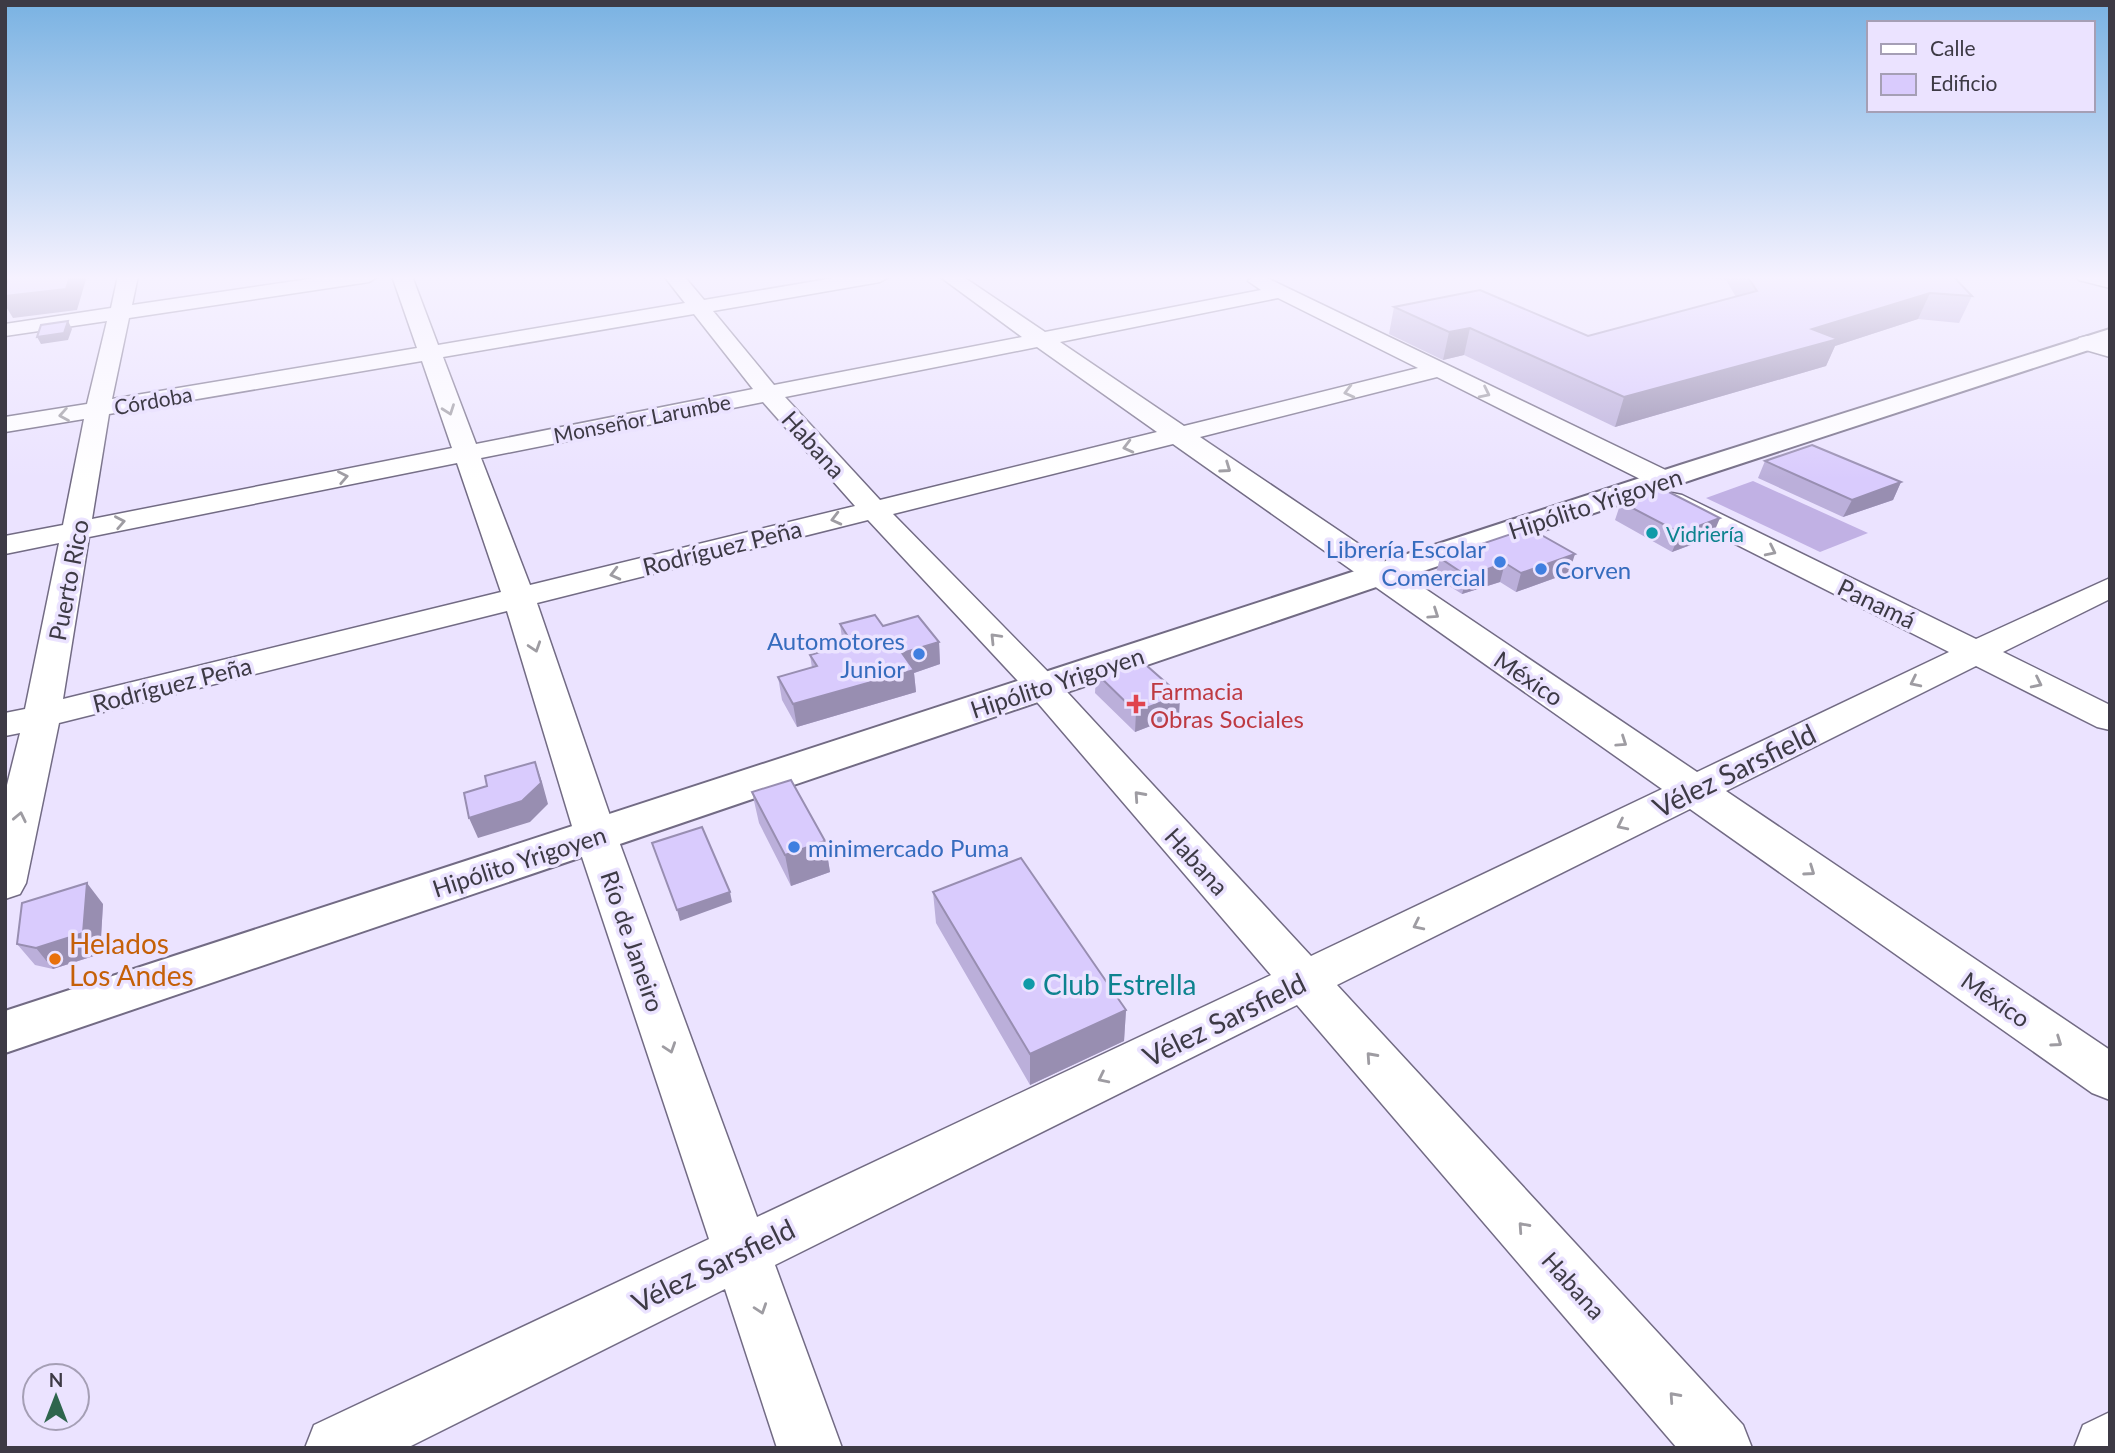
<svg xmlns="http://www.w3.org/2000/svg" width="2115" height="1453" viewBox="0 0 2115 1453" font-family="Lato,sans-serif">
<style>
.green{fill:#c1b1e4}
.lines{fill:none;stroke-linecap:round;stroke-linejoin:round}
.street-casing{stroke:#726b84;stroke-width:3}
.secondary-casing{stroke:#726b84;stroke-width:4}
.street{fill:#fff;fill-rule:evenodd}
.secondary{fill:#fff;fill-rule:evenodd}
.wall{fill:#bbafda}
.shaded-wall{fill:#988eb1}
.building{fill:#d9cbfd;stroke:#988eb1;stroke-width:2}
.oneway{stroke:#9e9ca2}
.culture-dot{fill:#0f9aa8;stroke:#ebe3ff;stroke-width:2.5}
.shop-dot{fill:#3f7fe0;stroke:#ebe3ff;stroke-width:2.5}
.health-dot{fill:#e0444e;stroke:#ebe3ff;stroke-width:2.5}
.food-dot{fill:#e8710a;stroke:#ebe3ff;stroke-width:2.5}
.labels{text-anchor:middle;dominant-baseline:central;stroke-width:7;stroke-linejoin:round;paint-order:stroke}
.far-street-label{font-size:21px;fill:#3d3a45;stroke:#ebe3ff}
.far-culture-label{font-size:21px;fill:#0d838f;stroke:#ebe3ff;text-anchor:start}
.street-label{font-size:24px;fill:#3d3a45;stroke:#ebe3ff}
.shop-label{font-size:24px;fill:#366cbe;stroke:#ebe3ff;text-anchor:end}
.health-label{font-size:24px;fill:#be3a42;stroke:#ebe3ff;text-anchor:start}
.near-street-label{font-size:28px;fill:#3d3a45;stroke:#ebe3ff}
.near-food-label{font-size:28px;fill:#c56008;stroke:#ebe3ff;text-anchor:start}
.near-culture-label{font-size:28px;fill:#0d838f;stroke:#ebe3ff;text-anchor:start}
</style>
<rect width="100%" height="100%" fill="#ebe3ff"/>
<path class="green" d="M1753 481 1868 533 1820 552 1706 498Z"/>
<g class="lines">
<defs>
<path id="street" d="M118 276H138L132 305 329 276H379L369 282 129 318 112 399 417 348 392 276H412L438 345 685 303 664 276H684L704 300 845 276H890L880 282 713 311 774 385 1022 337 939 276H962L1045 332 1261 290 1248 281 1254 276 1265 277 1674 474 1678 480 1674 486 1664 488 1654 486 1437 377 1200 437 1697 772 1949 652 1662 507 1658 501 1662 495 1672 493 1682 495 1976 639 2110 578V599L2003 652 2110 705V730L2097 727 1976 666 1726 791 2110 1050V1100L2092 1093 1690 809 1337 985 1743 1425 1752 1448H1677L1297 1005 775 1265 842 1448H777L725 1289 407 1448H305L314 1425 709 1239 575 836 507 611 59 723 26 883 20 894 5 899V793L20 733 5 736V713L25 709 59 543 5 554V536L63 525 84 419 5 432V417L87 404 107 321 5 336V324L111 308ZM1278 298 1418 368 1184 426 1060 342ZM694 314 753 389 476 444 443 357ZM1037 347 1157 432 880 500 785 397ZM422 361 452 448 92 519 109 414ZM763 402 855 506 530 585 481 458ZM1173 444 1662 789 1311 956 1055 679 893 514ZM457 463 501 592 63 699 89 537ZM868 520 1031 695 1271 975 757 1217 617 836 537 603Z
M2076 276H2110V288L2079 280Z
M2087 336 2110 343V357L2079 348 2076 343 2079 338Z
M2110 1412V1448H2074L2083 1425Z"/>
<path id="secondary" d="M2110 329V343L1700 477 5 1053V1011L1680 465Z"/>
</defs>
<use href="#street" class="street-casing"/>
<use href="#secondary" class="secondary-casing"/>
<use href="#street" class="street"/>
<use href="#secondary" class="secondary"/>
</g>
<path class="wall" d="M1677 276H1961L1955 278 1972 296 1959 323 1918 319 1835 346 1826 366 1615 427 1464 355 1443 360 1389 334 1394 307 1588 336 1736 297 1726 280Z
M1765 461 1901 482 1893 500 1843 517 1758 478Z
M1621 502 1712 537 1672 552 1615 520Z
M1529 528 1569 573 1516 592 1500 582 1462 594 1435 577 1440 558Z
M840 624 883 626 939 642 940 664 914 673 916 692 797 727 782 700 778 677 812 668 810 655 843 645Z
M1096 673 1180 695 1179 715 1135 732 1095 693Z
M752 792 825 841 830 872 791 886 759 823Z
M933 892 1126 1010 1124 1041 1030 1085 936 923Z
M103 904 100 954 53 969 35 965 17 944Z"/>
<path class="shaded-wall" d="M5 276H24L5 286Z
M70 276H87L77 310 13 318 5 305V296Z
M1930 293 1918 319 1835 346 1826 366 1615 427 1624 397 1812 329Z
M68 321 72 329 68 340 41 344 37 337Z
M1470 328 1464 355 1443 360 1449 332Z
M1901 482 1893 500 1843 517 1852 500Z
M1720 518 1712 537 1672 552 1680 533Z
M1575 554 1569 573 1516 592 1521 573Z
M1505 563 1500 582 1462 594 1467 576Z
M939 642 940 664 914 673 916 692 797 727 793 704 902 653Z
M1180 695 1179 715 1135 732 1136 712Z
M535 762 542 782 548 804 530 822 478 838 469 818Z
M825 841 830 872 791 886 785 855Z
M87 883 103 904 100 954 53 969 36 948Z
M730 892 732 902 680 921 677 910Z
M1126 1010 1124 1041 1030 1085V1054Z"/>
<path class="building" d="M10 276H70L66 289 5 296V286Z
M1747 276H1953L1972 296 1930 293 1812 329 1838 339 1624 397 1470 328 1449 332 1394 307 1480 290 1588 336 1757 291Z
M68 321 64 333 37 337 41 325Z
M1812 445 1901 482 1852 500 1765 461Z
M1661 488 1720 518 1680 533 1621 502Z
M1529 528 1575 554 1521 573 1505 563 1467 576 1440 558Z
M875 615 883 626 918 616 939 642 902 653 914 670 793 704 778 677 817 666 810 655 852 643 840 624Z
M1138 658 1180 695 1136 712 1096 673Z
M535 762 541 783 522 801 469 818 464 793 487 786 485 776Z
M791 780 825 841 785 855 752 792Z
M702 827 730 892 677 910 652 843Z
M1021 858 1126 1010 1030 1054 933 892Z
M87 883 83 933 36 948 17 944 22 903Z"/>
<defs><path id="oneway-chevron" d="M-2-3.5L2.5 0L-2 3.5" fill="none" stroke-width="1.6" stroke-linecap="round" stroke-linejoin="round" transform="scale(1.75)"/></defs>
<g class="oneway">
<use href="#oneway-chevron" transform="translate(1349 392) rotate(166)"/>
<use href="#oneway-chevron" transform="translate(1485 393) rotate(26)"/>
<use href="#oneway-chevron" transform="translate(449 410) rotate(70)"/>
<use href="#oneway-chevron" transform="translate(64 415) rotate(170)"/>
<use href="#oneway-chevron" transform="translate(1128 447) rotate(166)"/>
<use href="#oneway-chevron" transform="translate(1226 468) rotate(35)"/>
<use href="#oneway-chevron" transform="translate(343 477) rotate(-11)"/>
<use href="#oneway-chevron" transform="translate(836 519) rotate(166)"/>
<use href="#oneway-chevron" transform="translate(120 522) rotate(-11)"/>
<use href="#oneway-chevron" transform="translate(1771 551) rotate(26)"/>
<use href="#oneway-chevron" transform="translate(615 574) rotate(166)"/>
<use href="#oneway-chevron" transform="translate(1434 614) rotate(34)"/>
<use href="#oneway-chevron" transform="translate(995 638) rotate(-134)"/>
<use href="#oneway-chevron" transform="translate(535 647) rotate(72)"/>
<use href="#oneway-chevron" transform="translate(1915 682) rotate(154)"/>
<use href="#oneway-chevron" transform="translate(2037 683) rotate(26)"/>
<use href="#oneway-chevron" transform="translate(1622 742) rotate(34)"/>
<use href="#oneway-chevron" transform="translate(1139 796) rotate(-132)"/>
<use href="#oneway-chevron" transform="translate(20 817) rotate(-78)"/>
<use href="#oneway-chevron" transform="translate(1622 825) rotate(154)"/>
<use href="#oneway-chevron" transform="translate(1810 871) rotate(35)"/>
<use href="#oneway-chevron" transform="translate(1418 925) rotate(154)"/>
<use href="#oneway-chevron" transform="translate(2057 1042) rotate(35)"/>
<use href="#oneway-chevron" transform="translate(670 1048) rotate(71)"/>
<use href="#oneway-chevron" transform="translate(1371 1057) rotate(-132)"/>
<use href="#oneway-chevron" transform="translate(1103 1078) rotate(154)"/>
<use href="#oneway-chevron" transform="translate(1523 1227) rotate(-132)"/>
<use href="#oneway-chevron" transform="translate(761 1309) rotate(71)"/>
<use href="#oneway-chevron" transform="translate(1674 1397) rotate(-132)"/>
</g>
<linearGradient id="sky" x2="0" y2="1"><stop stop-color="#79b2e2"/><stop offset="0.58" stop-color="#f6f2ff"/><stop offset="1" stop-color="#f6f2ff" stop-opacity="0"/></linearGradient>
<rect width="2115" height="479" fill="url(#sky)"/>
<g class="culture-dot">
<circle cx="1652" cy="533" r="7"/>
<circle cx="1029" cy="984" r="7"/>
</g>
<g class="shop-dot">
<circle cx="1500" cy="562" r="7"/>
<circle cx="1541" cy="569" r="7"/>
<circle cx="919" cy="654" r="7"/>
<circle cx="794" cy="847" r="7"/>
</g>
<path class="health-dot" d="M1132.5 693.5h7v7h7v7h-7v7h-7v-7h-7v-7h7z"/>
<circle class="food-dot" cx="55" cy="959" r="7"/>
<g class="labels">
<g class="far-street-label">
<text transform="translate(153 400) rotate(-10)">Córdoba</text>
<text transform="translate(642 418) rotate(-11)">Monseñor Larumbe</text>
</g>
<g class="far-culture-label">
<text x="1666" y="533">Vidriería</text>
</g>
<g class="street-label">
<text transform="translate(814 444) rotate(48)">Habana</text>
<text transform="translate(1595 503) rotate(-18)">Hipólito Yrigoyen</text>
<text transform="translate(722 547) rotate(-14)">Rodríguez Peña</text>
<text transform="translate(68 580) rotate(-79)">Puerto Rico</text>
<text transform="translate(1877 603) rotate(26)">Panamá</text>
<text transform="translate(1529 678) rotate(34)">México</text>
<text transform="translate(1057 682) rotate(-18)">Hipólito Yrigoyen</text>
<text transform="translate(172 684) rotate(-14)">Rodríguez Peña</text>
<text transform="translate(519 861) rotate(-18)">Hipólito Yrigoyen</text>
<text transform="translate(1197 861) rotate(48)">Habana</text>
<text transform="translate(633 941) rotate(71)">Río de Janeiro</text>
<text transform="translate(1996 999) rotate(35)">México</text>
<text transform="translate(1574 1285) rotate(48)">Habana</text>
</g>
<g class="shop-label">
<text x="1486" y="548">Librería Escolar<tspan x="1486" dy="28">Comercial</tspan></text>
<text x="1555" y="569" text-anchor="start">Corven</text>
<text x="905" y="640">Automotores<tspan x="905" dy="28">Junior</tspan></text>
<text x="808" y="847" text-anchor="start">minimercado Puma</text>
</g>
<g class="health-label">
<text x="1150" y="690">Farmacia<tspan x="1150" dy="28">Obras Sociales</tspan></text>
</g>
<g class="near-street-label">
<text transform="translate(1734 770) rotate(-26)">Vélez Sarsfield</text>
<text transform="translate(1224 1019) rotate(-26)">Vélez Sarsfield</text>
<text transform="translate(713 1265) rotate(-26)">Vélez Sarsfield</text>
</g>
<g class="near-food-label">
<text x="69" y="943">Helados<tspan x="69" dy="32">Los Andes</tspan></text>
</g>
<g class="near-culture-label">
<text x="1043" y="984">Club Estrella</text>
</g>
</g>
<rect width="2115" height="1453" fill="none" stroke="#3d3a45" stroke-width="14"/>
<rect x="1867" y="21" width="228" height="91" fill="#ebe3ff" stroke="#a59fb5" stroke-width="2"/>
<rect x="1881" y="44" width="35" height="10" fill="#ffffff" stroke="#a59fb5" stroke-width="2"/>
<text x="1930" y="56" font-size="21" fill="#3d3a45">Calle</text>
<rect x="1881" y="74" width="35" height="21" fill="#d9cbfd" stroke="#a59fb5" stroke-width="2"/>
<text x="1930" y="91" font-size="21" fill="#3d3a45">Edificio</text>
<g transform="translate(56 1397)"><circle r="33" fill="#ebe3ff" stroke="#a59fb5" stroke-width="2"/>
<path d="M0-5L12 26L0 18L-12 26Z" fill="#2e654d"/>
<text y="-10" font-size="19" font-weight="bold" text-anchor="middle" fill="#3d3a45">N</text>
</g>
</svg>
